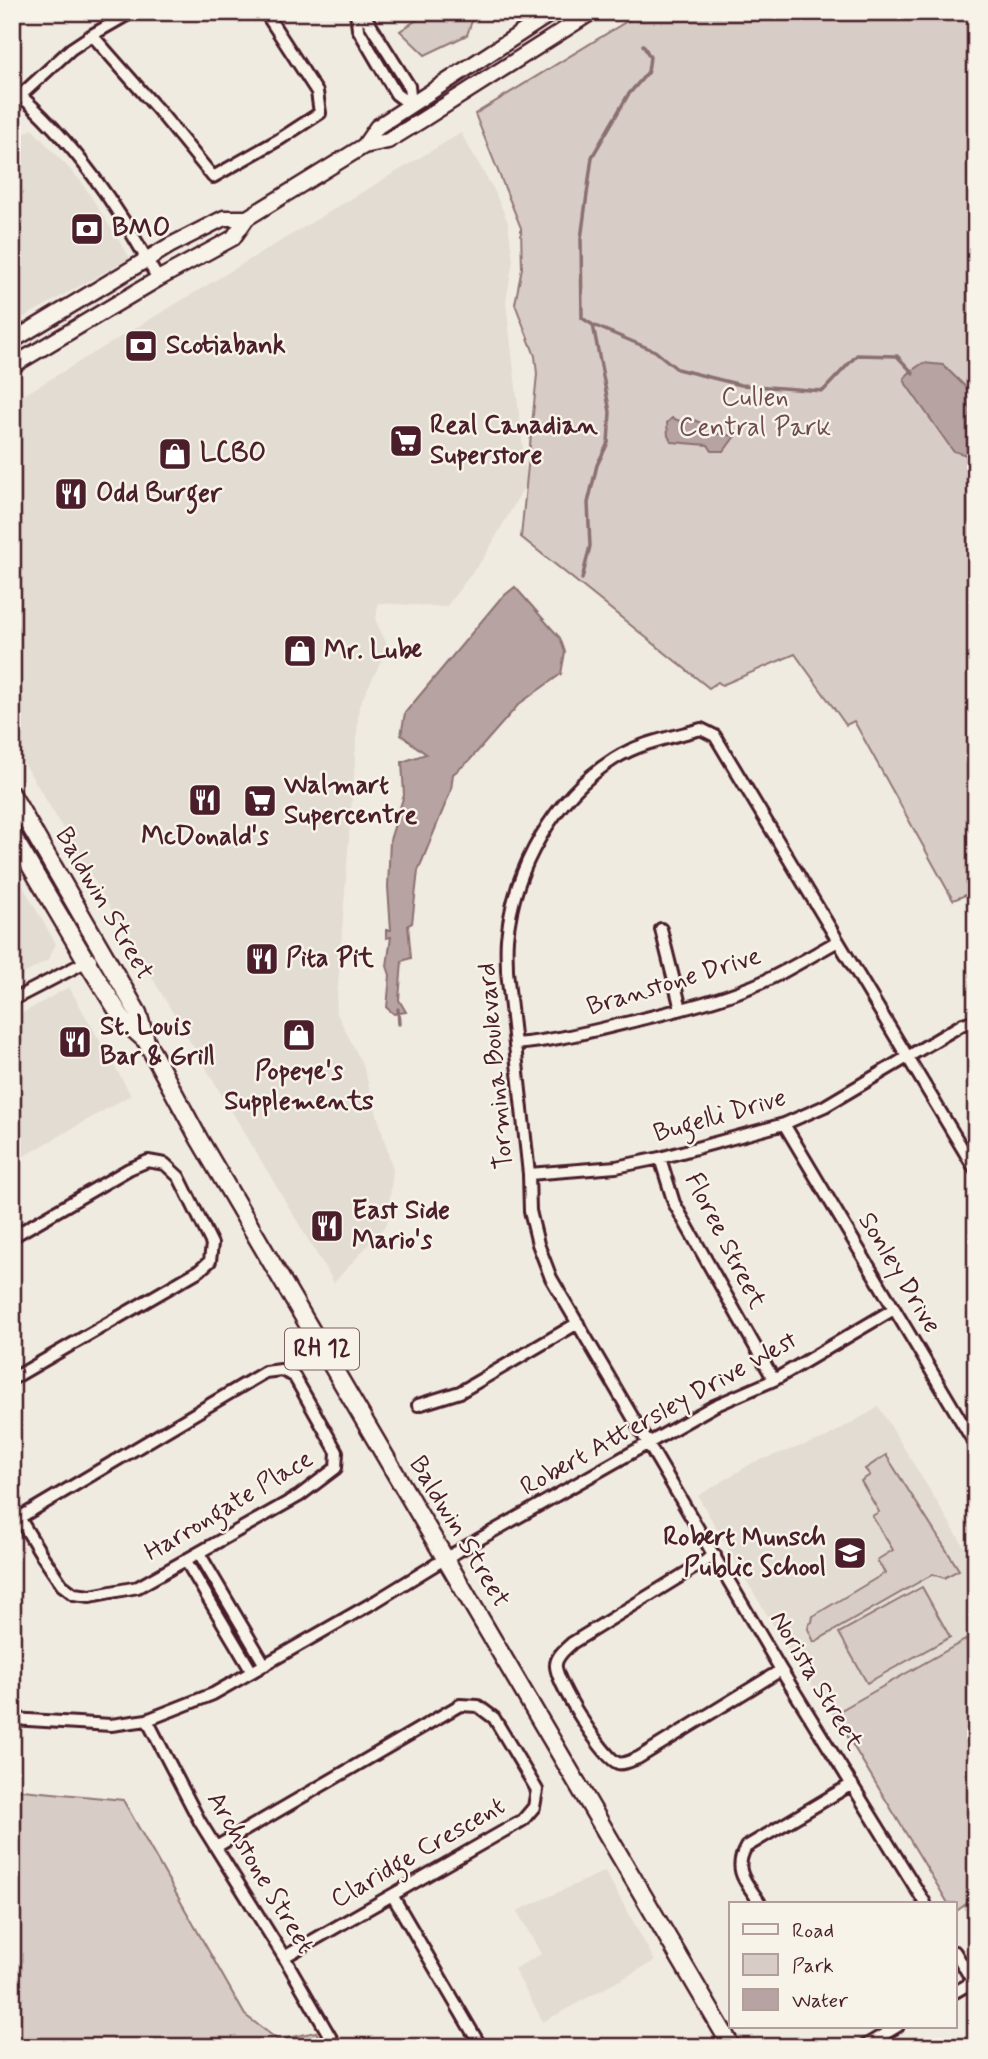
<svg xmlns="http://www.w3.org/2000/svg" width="988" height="2059" viewBox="0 0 988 2059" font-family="Mynerve,sans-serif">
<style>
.built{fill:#e3dcd2}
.green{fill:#d8cdc6;stroke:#917678;stroke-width:2}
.water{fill:#b7a4a2;stroke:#8b6f72;stroke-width:2}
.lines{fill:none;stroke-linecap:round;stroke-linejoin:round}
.stream{stroke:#8b6f72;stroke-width:3.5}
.street-casing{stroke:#4a1f2b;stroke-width:16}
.secondary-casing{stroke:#4a1f2b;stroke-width:19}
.primary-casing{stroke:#4a1f2b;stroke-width:21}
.street{stroke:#f7f3e8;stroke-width:10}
.secondary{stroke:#f7f3e8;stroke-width:14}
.primary{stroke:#f7f3e8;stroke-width:16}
.labels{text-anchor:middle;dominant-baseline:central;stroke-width:5;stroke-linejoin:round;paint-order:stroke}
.shield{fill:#f7f3e8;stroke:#7e5f64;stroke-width:2}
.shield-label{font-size:24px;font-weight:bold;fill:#4a1f2b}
.poi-label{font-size:26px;font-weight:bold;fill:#4a1f2b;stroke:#f7f3e8;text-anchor:start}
.park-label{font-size:26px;fill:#6e4a52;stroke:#f7f3e8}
.street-label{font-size:26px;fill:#4a1f2b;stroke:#f7f3e8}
</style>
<rect width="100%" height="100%" fill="#f0ebe0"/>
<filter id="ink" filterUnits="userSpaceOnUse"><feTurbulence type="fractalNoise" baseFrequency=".0143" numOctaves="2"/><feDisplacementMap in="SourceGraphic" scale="14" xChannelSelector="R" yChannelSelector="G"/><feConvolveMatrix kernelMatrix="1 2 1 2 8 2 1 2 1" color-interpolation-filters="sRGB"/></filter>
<g filter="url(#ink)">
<path class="built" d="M32 129 81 181 130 258 12 324V141Z
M461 133 494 190 508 222 513 260 506 302 527 482 485 556 446 607 378 603 376 621 388 647 359 706 336 1012 363 1065 393 1170 387 1224 334 1283 12 743V402Z
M12 867 56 944 48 960 12 981Z
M69 987 131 1095 12 1163V1019Z
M879 1407 976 1566V1634L834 1714 802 1672 750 1587 698 1496 754 1462 825 1438Z
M605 1871 655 1961 543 2022 514 1969 541 1954 517 1911Z"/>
<path class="green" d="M420 12H475L467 35 425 55 400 31 418 19Z
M642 12H976V891L953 900 854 721 846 725 795 654 722 685 718 682 709 688 521 537 537 374 535 356 515 304 522 268 521 228 475 114Z
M886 1455 959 1570 944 1578 933 1574 814 1642 808 1629 809 1624 812 1622 813 1616 885 1573 877 1560 893 1550 872 1516 879 1512 861 1481 870 1475 865 1469Z
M922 1587 950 1637 867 1683 839 1633Z
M976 1634V1897L955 1912V1903H948L834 1714Z
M12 1789 123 1800 245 2015 278 2040 316 2032 324 2047H12Z"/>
<path class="water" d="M923 363 943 365 976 397V458L953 451 906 384 904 378 911 371Z
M672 418 685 423 694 420 701 423 704 432 735 436 724 451H712L708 445 672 442 668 436 667 423Z
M515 587 560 638 565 652 561 674 519 704 469 761 453 774 451 790 418 871 412 923 408 925 411 958 402 961 399 1000 406 1012 394 1014 387 1008 390 975 387 966 391 937 386 938V930H391L388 887 390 840 404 795 402 762 426 754 401 735 405 713 500 599Z"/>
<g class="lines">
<path class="stream" d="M643 45 650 57 648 72 628 95 592 157 581 239 582 318 593 325 655 351 677 369 741 385 823 391 857 355 897 356 913 373
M582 579 590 546 588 503 597 465 608 443 610 412 593 325
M398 1009 399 1024"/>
<defs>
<path id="street" d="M132 12 92 35 159 111 213 177 280 139 320 113 317 92 265 12
M356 12 358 29 396 94 411 105
M356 12 368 21 409 86 411 105
M12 88C74 141 119 208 158 279
M21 95 71 49 92 35
M661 929 681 1009
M12 1000 91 959
M515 1044C561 1040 601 1029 646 1018 680 1010 716 1001 748 988 780 976 809 957 838 941
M784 1124 976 1446
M660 1158 674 1203 774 1380
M529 1174 616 1167 660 1158 784 1124 825 1106 963 1024 976 1020
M12 1237 129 1169 148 1161 165 1164 179 1177 212 1244 210 1261 200 1270 12 1379
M418 1405 460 1392 578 1323
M12 1506 43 1557 62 1585 74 1594 90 1596 138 1587 299 1496 336 1468 337 1452 294 1376 281 1370 265 1372 19 1518
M199 1553 265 1665
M715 1555 572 1643C566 1649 557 1655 556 1664 553 1678 604 1759 618 1763 624 1765 632 1760 638 1758L781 1670
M186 1561 252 1672
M12 1719 111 1725 147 1720 213 1694 376 1601 446 1558 661 1436 714 1406 774 1380 894 1309
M147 1720 200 1822 284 1957 336 2047
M216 1847 460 1705 478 1706 494 1718 537 1790 534 1807 523 1820 284 1957
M392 1895 481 2047
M760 1903C747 1883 732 1871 746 1847L852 1784
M925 1903 781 1670 551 1278 538 1244 530 1211 529 1174 507 971C507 960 506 949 507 939 513 869 555 796 614 759 639 743 672 737 701 729L715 736 976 1171
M955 1952 973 1982
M955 1992 976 1980
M863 2047 898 2026"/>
<path id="secondary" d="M364 146 377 127 553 12
M12 341 169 246 224 218H247
M12 366 158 279 233 238 247 218 364 146 388 141 422 120 592 12"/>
<path id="primary" d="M12 795 138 1013 146 1041 199 1139 732 2047
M12 835 87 962 124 1021 144 1039"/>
</defs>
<use href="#street" class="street-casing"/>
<use href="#secondary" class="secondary-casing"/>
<use href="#primary" class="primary-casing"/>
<use href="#street" class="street"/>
<use href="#secondary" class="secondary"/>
<use href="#primary" class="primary"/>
</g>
</g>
<defs>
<symbol id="bank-square" viewBox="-11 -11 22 22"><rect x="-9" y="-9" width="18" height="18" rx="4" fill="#4a1f2b" stroke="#f7f3e8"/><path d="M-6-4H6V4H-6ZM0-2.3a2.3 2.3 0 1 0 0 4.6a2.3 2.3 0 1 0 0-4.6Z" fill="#fff"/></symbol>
<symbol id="supermarket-square" viewBox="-11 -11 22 22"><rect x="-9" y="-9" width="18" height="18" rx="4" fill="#4a1f2b" stroke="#f7f3e8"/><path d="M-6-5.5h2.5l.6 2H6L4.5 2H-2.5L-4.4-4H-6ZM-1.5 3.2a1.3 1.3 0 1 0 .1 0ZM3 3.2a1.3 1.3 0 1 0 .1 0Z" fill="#fff"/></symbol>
<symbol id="shop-square" viewBox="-11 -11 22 22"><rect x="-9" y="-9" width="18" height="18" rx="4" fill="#4a1f2b" stroke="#f7f3e8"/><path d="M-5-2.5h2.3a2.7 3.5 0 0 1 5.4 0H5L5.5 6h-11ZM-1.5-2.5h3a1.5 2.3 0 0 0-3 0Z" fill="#fff"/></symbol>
<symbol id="restaurant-square" viewBox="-11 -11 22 22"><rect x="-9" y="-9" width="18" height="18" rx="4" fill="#4a1f2b" stroke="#f7f3e8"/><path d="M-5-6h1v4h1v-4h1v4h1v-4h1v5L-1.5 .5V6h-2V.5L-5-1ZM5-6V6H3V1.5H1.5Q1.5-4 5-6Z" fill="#fff"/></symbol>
<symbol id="school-square" viewBox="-11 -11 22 22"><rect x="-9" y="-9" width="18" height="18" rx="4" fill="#4a1f2b" stroke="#f7f3e8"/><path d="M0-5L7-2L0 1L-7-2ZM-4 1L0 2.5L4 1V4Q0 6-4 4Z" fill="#fff"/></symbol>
</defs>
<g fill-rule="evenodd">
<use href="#bank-square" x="68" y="210" width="38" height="38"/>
<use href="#bank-square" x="122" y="327" width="38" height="38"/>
<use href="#supermarket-square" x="387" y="422" width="38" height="38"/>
<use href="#shop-square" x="156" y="435" width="38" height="38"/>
<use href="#restaurant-square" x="52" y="475" width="38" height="38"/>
<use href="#shop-square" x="281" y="632" width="38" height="38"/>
<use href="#restaurant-square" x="186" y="781" width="38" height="38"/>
<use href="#supermarket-square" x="241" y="782" width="38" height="38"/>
<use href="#restaurant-square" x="243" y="940" width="38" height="38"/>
<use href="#shop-square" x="280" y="1016" width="38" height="38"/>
<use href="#restaurant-square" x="56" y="1023" width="38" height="38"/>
<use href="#restaurant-square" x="308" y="1207" width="38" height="38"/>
<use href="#school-square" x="831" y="1534" width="38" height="38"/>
</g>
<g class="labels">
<rect class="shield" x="285" y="1328.5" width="74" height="41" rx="5"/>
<g class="shield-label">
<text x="322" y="1349">RH 12</text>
</g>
<g class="poi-label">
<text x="112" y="229">BMO</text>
<text x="166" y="346">Scotiabank</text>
<text x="430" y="426">Real Canadian<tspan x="430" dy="30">Superstore</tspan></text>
<text x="200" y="454">LCBO</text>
<text x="96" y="494">Odd Burger</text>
<text x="324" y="651">Mr. Lube</text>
<text x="284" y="786">Walmart<tspan x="284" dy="30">Supercentre</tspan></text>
<text x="205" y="837" text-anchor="middle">McDonald's</text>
<text x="286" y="959">Pita Pit</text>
<text x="100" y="1027">St. Louis<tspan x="100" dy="30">Bar &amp; Grill</tspan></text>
<text x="299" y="1072" text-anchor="middle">Popeye's<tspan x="299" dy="30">Supplements</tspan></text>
<text x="352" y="1211">East Side<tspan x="352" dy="30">Mario's</tspan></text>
<text x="826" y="1538" text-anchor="end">Robert Munsch<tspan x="826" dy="30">Public School</tspan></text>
</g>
<g class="park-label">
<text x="755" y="398">Cullen<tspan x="755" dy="30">Central Park</tspan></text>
</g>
<g class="street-label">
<text transform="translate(104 904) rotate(60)">Baldwin Street</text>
<text transform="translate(674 982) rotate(-17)">Branstone Drive</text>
<text transform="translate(496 1066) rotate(-95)">Tormina Boulevard</text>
<text transform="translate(720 1116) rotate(-16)">Bugelli Drive</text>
<text transform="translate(725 1241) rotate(63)">Floree Street</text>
<text transform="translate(899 1273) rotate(59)">Sonley Drive</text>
<text transform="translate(659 1414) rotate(-29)">Robert Attersley Drive West</text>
<text transform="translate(229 1506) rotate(-31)">Harrongate Place</text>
<text transform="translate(459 1532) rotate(59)">Baldwin Street</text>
<text transform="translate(816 1681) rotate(59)">Norista Street</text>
<text transform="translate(418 1853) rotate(-30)">Claridge Crescent</text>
<text transform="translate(260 1873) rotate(59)">Archstone Street</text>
</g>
</g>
<rect width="988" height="2059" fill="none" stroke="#f7f3e8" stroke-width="42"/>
<rect x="21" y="21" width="946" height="2017" fill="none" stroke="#4a1f2b" stroke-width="2.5" filter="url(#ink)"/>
<rect x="729" y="1902" width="228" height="126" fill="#f7f3e8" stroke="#b29e9c" stroke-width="2"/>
<rect x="743" y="1924" width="35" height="10" fill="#f7f3e8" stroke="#b29e9c" stroke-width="2"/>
<text x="792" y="1937" font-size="21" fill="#4a1f2b">Road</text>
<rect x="743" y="1954" width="35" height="21" fill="#d8cdc6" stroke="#b29e9c" stroke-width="2"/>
<text x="792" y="1972" font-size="21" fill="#4a1f2b">Park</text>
<rect x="743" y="1989" width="35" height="21" fill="#b7a4a2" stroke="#b29e9c" stroke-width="2"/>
<text x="792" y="2007" font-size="21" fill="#4a1f2b">Water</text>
</svg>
